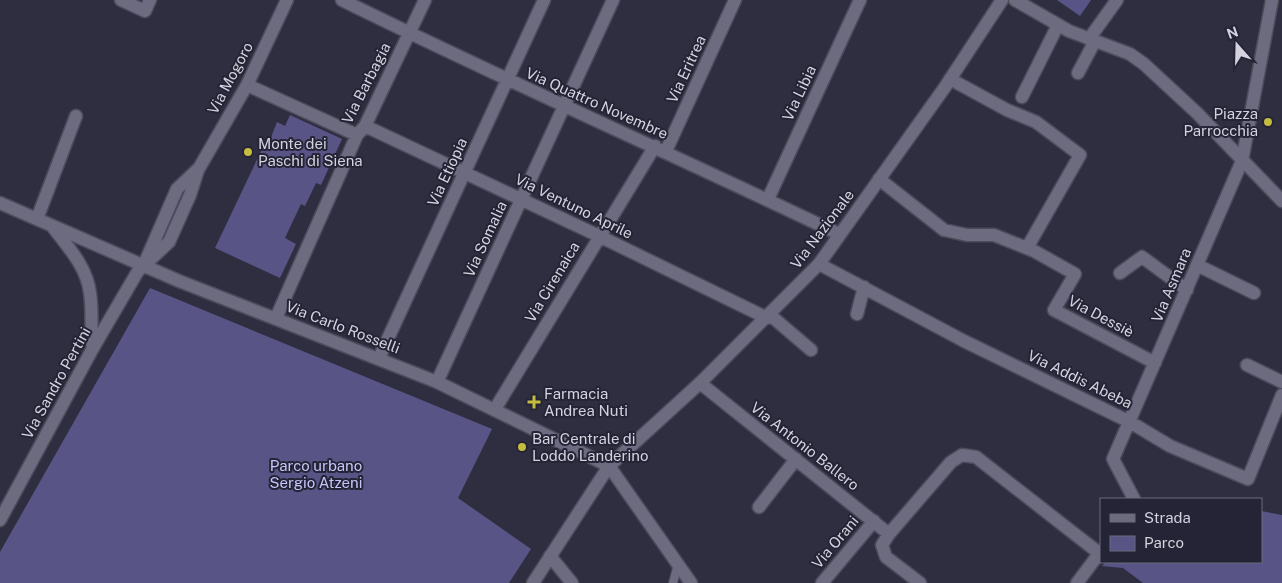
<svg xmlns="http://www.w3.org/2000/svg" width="1282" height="583" viewBox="0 0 1282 583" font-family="'Public Sans',sans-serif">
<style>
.green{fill:#585486}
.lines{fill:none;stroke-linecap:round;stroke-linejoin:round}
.service-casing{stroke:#4c4b5a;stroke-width:10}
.minor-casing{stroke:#4c4b5a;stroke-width:15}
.tertiary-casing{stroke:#4c4b5a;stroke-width:15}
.service{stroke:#6c6b80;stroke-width:8}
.minor{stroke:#6c6b80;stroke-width:12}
.tertiary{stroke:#6c6b80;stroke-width:12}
.poi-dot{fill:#c2bd3f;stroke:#252436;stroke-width:2}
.labels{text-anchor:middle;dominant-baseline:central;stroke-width:4;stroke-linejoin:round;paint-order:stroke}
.street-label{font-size:15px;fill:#d3d2de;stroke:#252436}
.poi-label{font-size:15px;fill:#d3d2de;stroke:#252436;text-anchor:start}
.park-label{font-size:15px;fill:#c7c4fa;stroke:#252436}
</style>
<rect width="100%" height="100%" fill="#2f2e41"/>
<path class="green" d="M1057 0H1091L1080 16Z
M290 115 342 139 321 185 316 183 305 206 301 204 285 238 296 244 280 278 215 248 262 149 266 150 277 122 285 126Z
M150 288 492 429 458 498 531 549 509 583H0V552Z
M1261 511 1282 515V583H1143L1123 568 1102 566 1106 562H1261Z"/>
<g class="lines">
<defs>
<path id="service" d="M673 583 678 564"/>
<path id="minor" d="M121 0 145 11 150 0
M342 0C506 81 674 155 839 234
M1089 39 1117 0
M1078 73 1095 41
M950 79 1007 110 1036 122 1080 155 1027 248
M247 85 357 135
M1022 97 1058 25
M365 126 599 236 767 318
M666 151 735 0
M879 179 944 230 967 235H994L1034 251 1075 274 1054 310 1155 363
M768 199 860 0
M37 219 76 116
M146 260 177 189 197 170
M819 264 964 341 1130 422 1170 446 1248 479 1282 395
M1197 265 1254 293
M1120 273 1142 257 1187 290
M857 314 864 287
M770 315 811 350
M276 318 357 135 365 126 425 0
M379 358 544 0
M1247 365 1282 382
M437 382 613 0
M700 383 889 534
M495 409 655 146
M1134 499 1113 459 1242 161 1272 0
M759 507 796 459
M0 520 93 348 138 271 169 242 190 195 198 170 247 85 287 0
M550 556 572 583
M822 583 874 521
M920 583 886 557 882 545 889 534 951 462 962 455 976 457 1099 553
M1077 583 1101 551"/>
<path id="tertiary" d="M1015 0 1069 31 1130 54 1144 64 1197 113 1282 201
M0 203 179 281 437 382 609 466 691 583
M52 226C68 247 87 267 90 293 93 312 90 330 93 348
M533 583 609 466 700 383 819 264 945 87 1002 0"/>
</defs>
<use href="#service" class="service-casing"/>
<use href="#minor" class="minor-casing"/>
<use href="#tertiary" class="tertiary-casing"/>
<use href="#service" class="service"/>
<use href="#minor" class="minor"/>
<use href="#tertiary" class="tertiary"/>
</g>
<g class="poi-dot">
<circle cx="1268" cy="122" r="5"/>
<circle cx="248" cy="152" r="5"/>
<path d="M531.5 394.5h5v5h5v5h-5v5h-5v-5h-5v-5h5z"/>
<circle cx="522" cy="447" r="5"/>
</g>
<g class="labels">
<g class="street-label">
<text transform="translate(686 69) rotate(-65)">Via Eritrea</text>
<text transform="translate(230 78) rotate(-62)">Via Mogoro</text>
<text transform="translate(366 83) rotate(-63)">Via Barbagia</text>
<text transform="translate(799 93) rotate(-65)">Via Libia</text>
<text transform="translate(597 103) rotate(24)">Via Quattro Novembre</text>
<text transform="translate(447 172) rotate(-65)">Via Etiopia</text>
<text transform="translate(574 206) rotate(26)">Via Ventuno Aprile</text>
<text transform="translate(822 229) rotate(-53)">Via Nazionale</text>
<text transform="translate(485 239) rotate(-65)">Via Somalia</text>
<text transform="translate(552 282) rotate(-59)">Via Cirenaica</text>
<text transform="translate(1171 285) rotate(-67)">Via Asmara</text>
<text transform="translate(1101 316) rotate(28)">Via Dessiè</text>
<text transform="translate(343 327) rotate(21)">Via Carlo Rosselli</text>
<text transform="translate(1080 379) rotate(26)">Via Addis Abeba</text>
<text transform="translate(56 383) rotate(-61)">Via Sandro Pertini</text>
<text transform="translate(805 446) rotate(38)">Via Antonio Ballero</text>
<text transform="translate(835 542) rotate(-50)">Via Orani</text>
</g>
<g class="poi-label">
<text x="1258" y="113" text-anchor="end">Piazza<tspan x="1258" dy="17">Parrocchia</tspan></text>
<text x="258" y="143">Monte dei<tspan x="258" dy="17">Paschi di Siena</tspan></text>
<text x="544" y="393">Farmacia<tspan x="544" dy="17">Andrea Nuti</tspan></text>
<text x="532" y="438">Bar Centrale di<tspan x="532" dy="17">Loddo Landerino</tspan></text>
</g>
<g class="park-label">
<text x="316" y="465">Parco urbano<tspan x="316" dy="17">Sergio Atzeni</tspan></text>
</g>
</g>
<rect x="1100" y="498" width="162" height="65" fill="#252436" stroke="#6b6a79"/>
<rect x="1110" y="514" width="25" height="8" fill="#6c6b80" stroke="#6b6a79"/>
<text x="1144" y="523" font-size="15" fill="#d3d2de">Strada</text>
<rect x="1110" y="536" width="25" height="15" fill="#585486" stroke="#6b6a79"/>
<text x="1144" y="548" font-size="15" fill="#d3d2de">Parco</text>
<g transform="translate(1237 45) rotate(340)" stroke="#252436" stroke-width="4" paint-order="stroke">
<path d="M0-4L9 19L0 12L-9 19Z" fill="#d3d2de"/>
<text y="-8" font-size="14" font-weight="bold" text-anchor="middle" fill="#d3d2de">N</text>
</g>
</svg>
